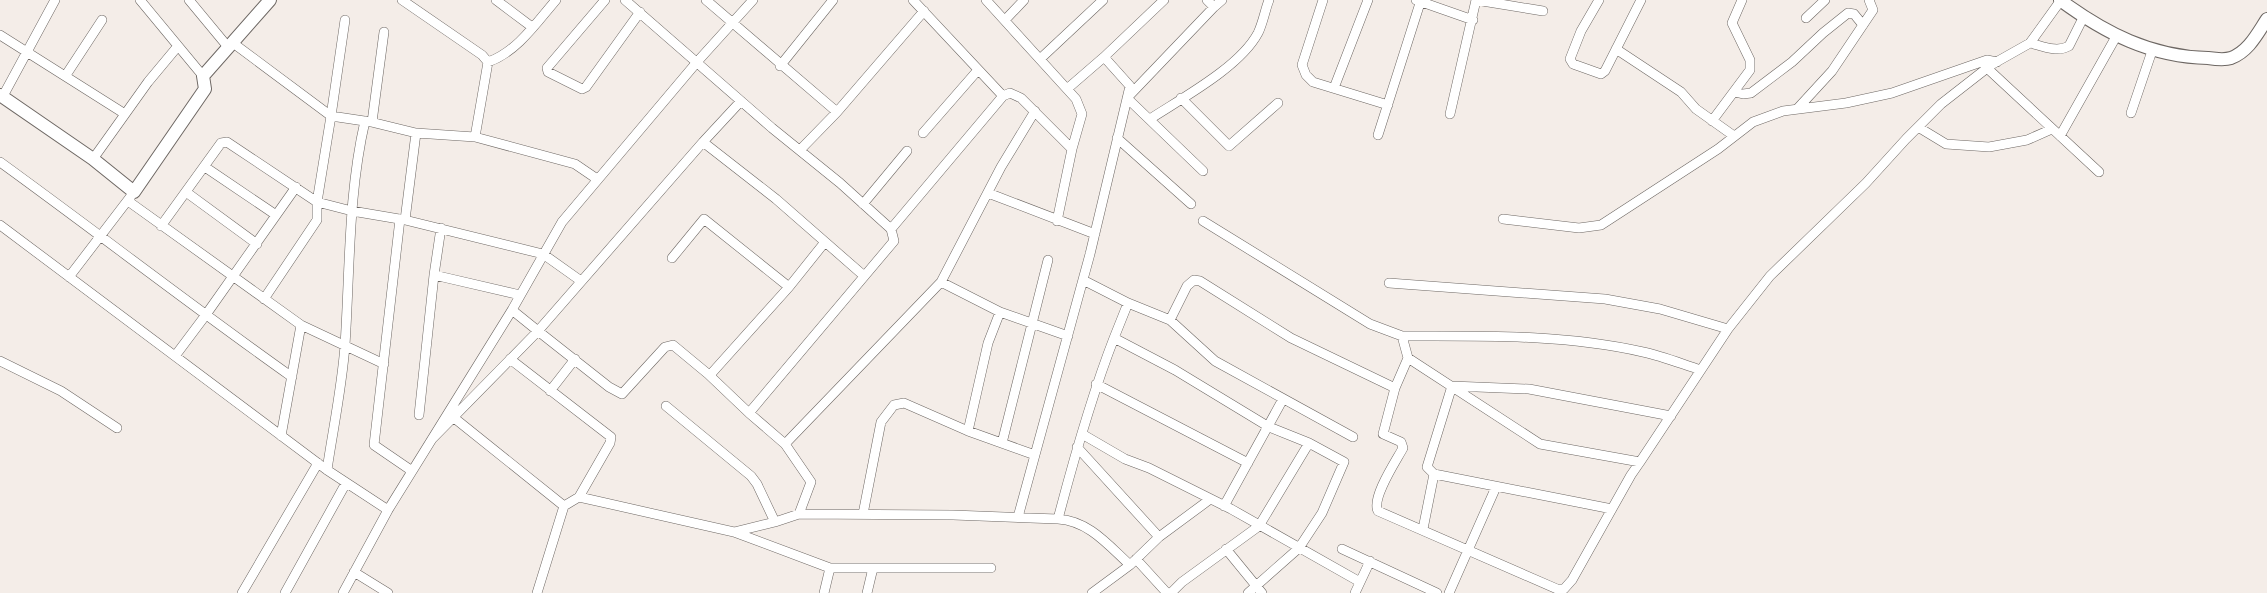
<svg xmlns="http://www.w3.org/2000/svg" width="2267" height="593" viewBox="0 0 2267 593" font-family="'Open Sans',sans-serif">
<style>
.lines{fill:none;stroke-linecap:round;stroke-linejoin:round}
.street-casing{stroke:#6d6763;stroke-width:10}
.secondary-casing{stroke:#6d6763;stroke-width:14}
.street{stroke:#fff;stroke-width:9}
.secondary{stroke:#fff;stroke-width:12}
</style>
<rect width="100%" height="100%" fill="#f4ede8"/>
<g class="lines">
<defs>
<path id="street" d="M140 0 203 76
M189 0 228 47
M402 0 482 55 488 62 475 137
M496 0 532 27
M605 0 547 68 548 72 582 89 586 87 640 12
M706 0 837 112
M913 0 1003 96
M986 0 1076 99 1082 114 1072 149 1057 221
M1323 0 1302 65 1306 75 1313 82 1388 105
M1416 0 1473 20
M1476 0 1543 11
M1599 0 1581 31 1570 59 1573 64 1601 74 1605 71 1641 0
M1214 7 1222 0
M1806 18 1825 0
M345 20 331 116 371 122 416 133 405 220 543 254 581 281
M1005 20 1024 0
M0 35 125 114
M233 43 331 116 317 202 352 211 405 220
M2030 43C2042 46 2057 53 2069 46L2084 16
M1616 49 1681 92 1696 109 1734 136
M1104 57 1164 0
M1040 59 1103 0
M488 62C517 52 537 22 556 0
M780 66 833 0
M1987 68 2099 172
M66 75 102 20
M1334 88 1368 0
M1735 92 1743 94 1751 93 1792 62 1823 33 1848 13 1854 14 1863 25
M3 96 55 0
M1181 98 1229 146 1278 103
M741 101 703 142 776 199 863 275
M1798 108 1832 71 1873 10 1869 0
M2131 113 2152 51
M1450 114 1476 0
M1150 119C1182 98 1240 67 1258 33 1263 23 1265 10 1269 0
M1712 121 1750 70V60L1732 23 1742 0
M372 122 384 32
M1918 127 1946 144 1989 147 2027 140 2052 129
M416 133 475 137 575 164 597 179
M923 133 978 70
M1378 135 1421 0
M2060 136 2117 35
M1117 138 1191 204
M800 150 837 112 924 11
M93 159 148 82 178 46
M0 162C98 233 193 307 292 377
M205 167 276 215
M1203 171 1127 98 1214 7 1207 0
M186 192 257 244
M988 193 1095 234
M128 201 301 325 281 436
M863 204 907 151
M400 219 374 445 412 471
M1503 219 1579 228 1601 225 1718 149 1753 122 1783 111 1846 103 1892 93 1987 60 1997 62
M1203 221 1370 324 1402 336
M0 225 327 470 388 510
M161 226 221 143 227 142 317 202V220L264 299
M891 229 1003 96 1010 93 1021 98 1072 149
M672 258 704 219 789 287
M434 275 520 295
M69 277 131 196
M1083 280 1128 303
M941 282 1000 312 1068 336
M1389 283 1605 299 1660 309 1728 329
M512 310 538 331 703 142
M1170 320 1215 361 1353 437
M301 325 384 364
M1114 338 1128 303 1170 320 1187 286 1194 280 1200 281 1291 338 1395 388 1408 358 1540 444 1640 462 1728 329 1770 276 1866 183 1906 139 1941 104 1991 65 2030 43 2061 0
M175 356 205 316 296 187
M1408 358 1402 336C1482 336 1564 334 1643 352 1662 356 1682 364 1701 370
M510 359 611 437 610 443 579 497
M0 361 61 391 117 428
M710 375 789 287 825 242
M1096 384 1248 463
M1395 388 1383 434 1401 442 1403 448C1396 461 1371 498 1378 511L1557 589H1564L1572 580 1631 475 1640 462
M550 391 575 359
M666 406 751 476 757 484 775 522
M749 413 785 444 811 482 799 514
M419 415 434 275 441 228
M453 417 564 506
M968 431 988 343 1000 312
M1082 434 1125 459 1149 468 1231 509 1360 582
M432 439 538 331 609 387 622 394 665 347 673 345 708 374 749 413 894 241 891 229 840 183 772 128 625 0
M1002 443 1048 260
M785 444 941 282 1001 167 1035 111
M1077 447 1159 537
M327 470C333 429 342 387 345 345 350 270 348 194 365 121
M1434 474 1427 467 1452 386 1529 389 1671 416
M1224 506 1283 399
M863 514 881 422 894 405 904 403 968 431 1035 455
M1018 517 1090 254 1130 86 1104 57 1067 89
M1058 519C1089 521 1108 545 1130 565
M1423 529 1434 474 1612 509
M734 532 775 522 799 514 953 515 1058 519C1074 458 1091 397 1114 338L1175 370 1269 427 1309 443 1344 462 1322 513 1299 548 1248 593
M1226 549 1262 593
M1342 549 1437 593
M1136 559 1167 593
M830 568H991
M354 572 388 593
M242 593 318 463
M285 593 346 483
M343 593 388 510 512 310 562 222 697 62 753 0
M537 593 564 506 579 497 734 532 830 568 824 593
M867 593 873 568
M1092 593 1130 565 1159 537 1209 500
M1171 593 1182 582 1259 526 1309 443
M1355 593 1370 561
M1449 593 1496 487"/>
<path id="secondary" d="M2060 0C2105 33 2151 57 2208 58 2215 59 2225 60 2231 58 2249 51 2257 34 2267 19
M0 95 93 159 134 192 205 89 203 76 270 0"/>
</defs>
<use href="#street" class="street-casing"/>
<use href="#secondary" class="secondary-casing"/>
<use href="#street" class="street"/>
<use href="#secondary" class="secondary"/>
</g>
</svg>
